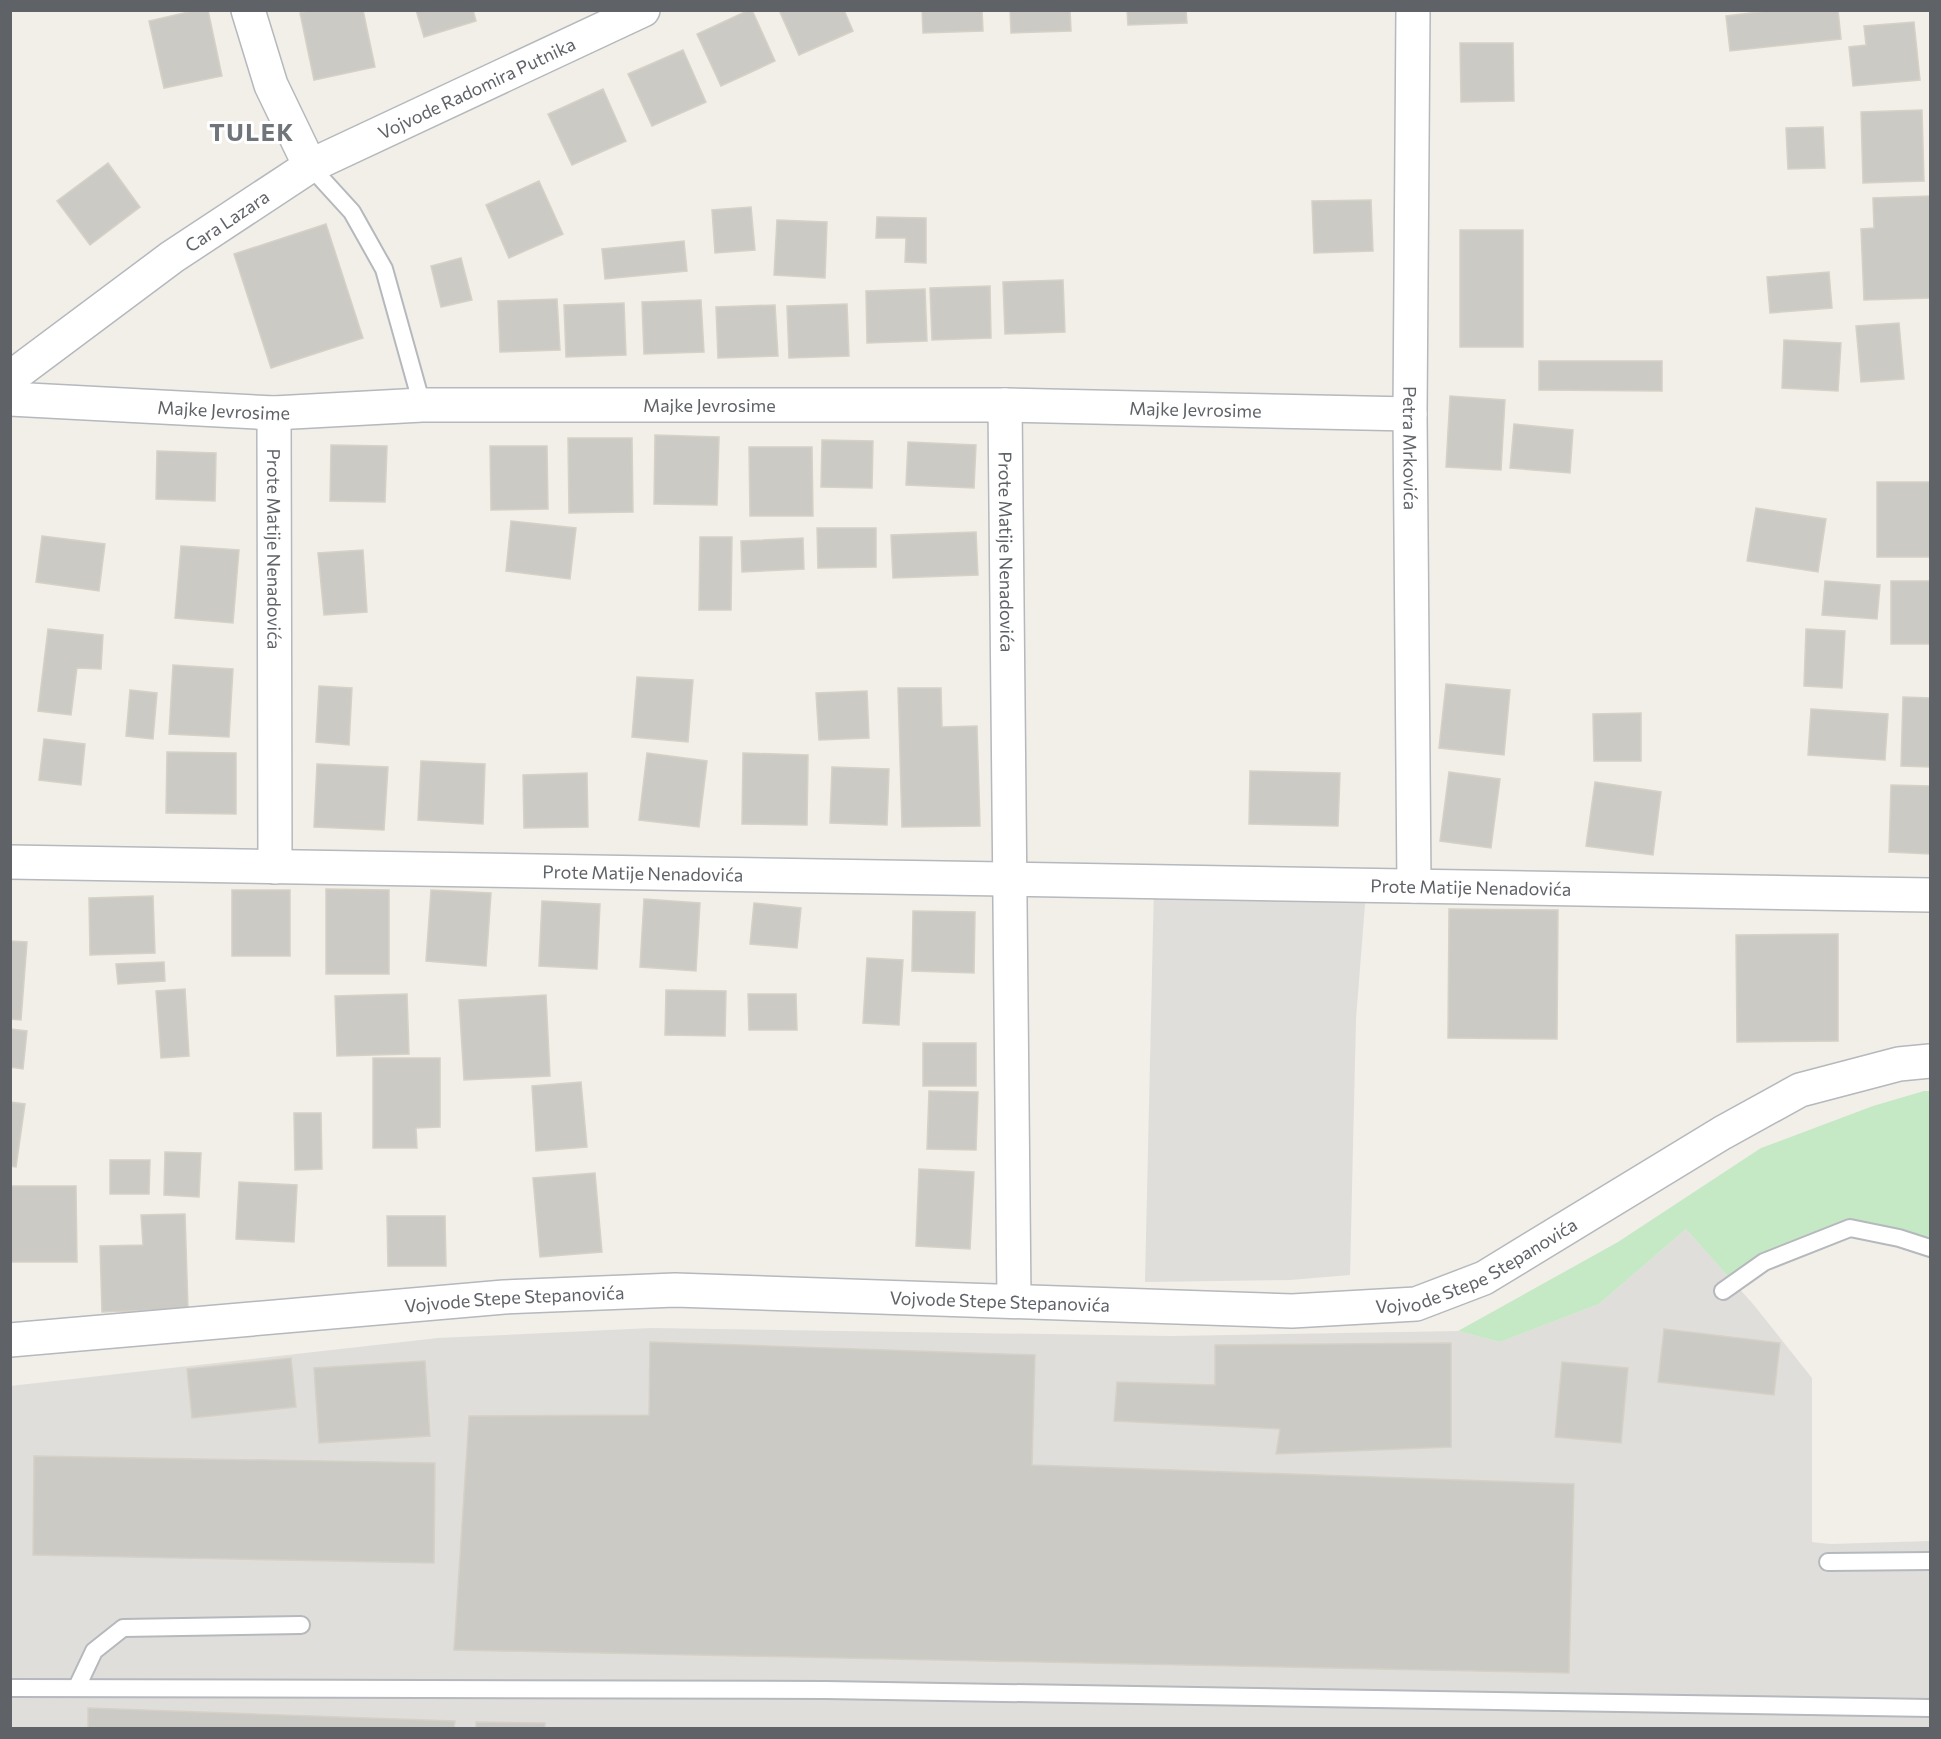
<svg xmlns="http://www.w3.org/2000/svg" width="1941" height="1739" viewBox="0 0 1941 1739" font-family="Commissioner,sans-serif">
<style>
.industrial{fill:#e0deda}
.green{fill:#c5e8c5}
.building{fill:#cccac5;stroke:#d6d1c6;stroke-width:1.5}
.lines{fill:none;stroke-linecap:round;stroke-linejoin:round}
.service-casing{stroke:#b5b8bc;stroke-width:20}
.minor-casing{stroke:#b5b8bc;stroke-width:36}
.service{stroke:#fff;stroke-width:16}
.minor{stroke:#fff;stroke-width:33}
.labels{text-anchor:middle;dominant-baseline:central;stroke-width:6;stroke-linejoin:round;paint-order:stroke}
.street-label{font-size:18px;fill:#5f6368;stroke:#fff}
.district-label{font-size:24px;font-weight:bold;letter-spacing:1.5px;fill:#70757a;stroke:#fff}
</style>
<rect width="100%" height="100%" fill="#f1efe8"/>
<path class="industrial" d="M1367 879 1356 1019 1350 1275 1290 1280 1145 1282 1154 885Z
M1686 1229 1753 1304 1812 1378V1542L1830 1544 1930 1541V1728H11L10 1386 438 1338 652 1328 1171 1336 1458 1331 1500 1342 1599 1304Z"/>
<path class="green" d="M1924 1091H1930V1248L1849 1228 1734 1283 1686 1229 1599 1304 1500 1342 1458 1331 1618 1242 1761 1148 1873 1106Z"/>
<path class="building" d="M197 10H208L222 76 164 88 149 21Z
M312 10H363L375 67 314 80 300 13Z
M416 10H473L476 21 424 37Z
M749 10H752L775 61 721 86 697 34Z
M779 10H844L853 31 799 55Z
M922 10H982L983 31 923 33Z
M1010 10H1070L1071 31 1011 33Z
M1127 10H1186L1187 23 1128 25Z
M1775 10H1838L1841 39 1730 51 1726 16Z
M1914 22 1920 80 1853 86 1849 47 1866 45 1864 26Z
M1460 43H1513L1514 101 1461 102Z
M683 50 706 102 652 126 628 74Z
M603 89 626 141 572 165 548 114Z
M1922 110 1924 181 1863 183 1861 112Z
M1823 127 1825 168 1788 169 1786 128Z
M108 163 140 207 90 245 57 201Z
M539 181 563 234 509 258 486 205Z
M1930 196V298L1864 300 1861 229 1874 228 1873 198Z
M1371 200 1373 251 1314 253 1312 201Z
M751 207 755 250 715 253 712 210Z
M877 217 926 218V263L905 262 906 238H876Z
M777 220 827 222 825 278 774 275Z
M326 224 363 338 271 368 234 254Z
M1460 230H1523V347H1460Z
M684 241 687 271 605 279 602 249Z
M461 258 472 300 441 307 431 266Z
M1829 272 1832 308 1770 313 1767 277Z
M1063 280 1065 332 1005 334 1003 282Z
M990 286 991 338 932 340 930 288Z
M925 289 927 341 867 343 866 291Z
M557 299 560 350 500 352 498 301Z
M701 300 704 352 644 354 642 302Z
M624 303 626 355 566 357 564 305Z
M847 304 849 356 789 358 787 306Z
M775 305 778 356 718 358 716 307Z
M1899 323 1904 379 1861 382 1856 326Z
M1784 340 1841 343 1838 391 1782 388Z
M1539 361H1662V391L1539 390Z
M1450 396 1505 400 1501 470 1446 467Z
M1514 424 1573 430 1570 473 1510 468Z
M655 435 719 437 717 505 654 504Z
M568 438H632L633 512 569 513Z
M822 440 873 441 872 488 821 487Z
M908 442 976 445 974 488 906 485Z
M331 445 387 446 385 502 330 501Z
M490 446H547L548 509 491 510Z
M749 447H812L813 516H750Z
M157 451 216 453 215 501 156 499Z
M1877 482H1930V557H1877Z
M1756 508 1826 519 1818 572 1747 561Z
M511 521 576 528 570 579 506 571Z
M817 528H876V567L818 568Z
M976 532 978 575 893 578 891 535Z
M42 536 105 544 99 591 36 582Z
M700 537H732L731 610H699Z
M803 538 804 569 742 572 741 541Z
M181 546 239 550 233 623 175 618Z
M363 550 367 612 324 615 318 553Z
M1825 581 1880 585 1877 619 1822 615Z
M1891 581H1930V644H1891Z
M48 629 103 635 101 669 77 668 71 715 38 711Z
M1806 629 1845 631 1842 688 1804 686Z
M173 665 233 669 229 737 169 734Z
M637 677 693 680 688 742 632 737Z
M1446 684 1510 690 1504 755 1439 748Z
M319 686 352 688 349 745 316 742Z
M898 688H941L942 727 977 726 980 826 902 827Z
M130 690 157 693 153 739 126 736Z
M867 691 869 738 819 740 816 693Z
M1903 697 1930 698V767L1901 766Z
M1811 709 1888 714 1885 760 1808 755Z
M1641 713V761H1594L1593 714Z
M44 739 85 744 81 785 39 780Z
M167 752 236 753V814L166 813Z
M647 753 707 761 699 827 639 820Z
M743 753 808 755 807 825 742 824Z
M421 761 485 764 483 824 418 820Z
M317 764 388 767 384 830 314 827Z
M832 767 889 769 887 825 830 823Z
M1250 771 1340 773 1338 826 1249 824Z
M1449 772 1500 779 1491 848 1440 841Z
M587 773 588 827 524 828 523 775Z
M1595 782 1661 792 1653 855 1586 846Z
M1891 785 1930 786V854L1889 852Z
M326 889 389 890V974H326Z
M232 890H290V956H232Z
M431 890 491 893 486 966 426 961Z
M153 896 155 953 90 955 89 898Z
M644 899 700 903 696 971 640 967Z
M542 901 600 904 597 969 539 966Z
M754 903 801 908 797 948 750 944Z
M1449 909 1558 910 1557 1039 1448 1038Z
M913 911 975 912 974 973 912 971Z
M1838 934V1041L1737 1042 1736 935Z
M10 941 27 942 21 1020 10 1019Z
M867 958 903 960 899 1025 863 1023Z
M164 962 165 981 118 984 116 964Z
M185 989 189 1056 161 1058 156 991Z
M666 990 726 991 725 1036 665 1035Z
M407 994 409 1054 337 1056 335 996Z
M748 994H796L797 1030H749Z
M546 995 550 1076 464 1080 459 1000Z
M10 1029 27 1031 23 1069 10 1067Z
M923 1043H976V1086H923Z
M373 1058H440V1127L416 1128 417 1148H373Z
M581 1082 587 1147 536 1151 532 1086Z
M929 1091 978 1092 976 1150 927 1149Z
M10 1102 25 1104 16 1167 10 1166Z
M294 1113H321L322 1169 295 1170Z
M165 1152 201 1153 199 1197 164 1195Z
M110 1160H150L149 1194H110Z
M919 1169 974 1172 970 1249 916 1246Z
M595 1173 602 1252 540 1257 533 1178Z
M239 1182 297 1185 294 1242 236 1239Z
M10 1186H76L77 1262H10Z
M185 1214 188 1309 102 1312 100 1246 143 1245 141 1215Z
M387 1216H445L446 1266H388Z
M1664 1329 1780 1343 1774 1395 1658 1382Z
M650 1342 1035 1355 1032 1465 1574 1484 1569 1673 454 1650 469 1416 649 1415Z
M1451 1343V1447L1276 1454 1280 1429 1114 1421 1117 1382 1215 1385V1345Z
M291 1358 296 1407 192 1418 187 1369Z
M425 1361 430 1436 319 1443 314 1368Z
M1562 1362 1628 1368 1621 1443 1555 1437Z
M34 1456 435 1463 434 1563 33 1555Z
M88 1708 455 1721 454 1728H88Z
M476 1722 545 1723V1728H476Z"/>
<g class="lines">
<defs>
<path id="service" d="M310 166 352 212 384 269 422 405
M1723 1291 1764 1262 1850 1228 1899 1238 1930 1248
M1828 1562 1930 1561
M77 1687 94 1651 123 1628 301 1625
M10 1688 826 1690 1930 1708"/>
<g id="minor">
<path id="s1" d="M1413 10 1410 414 1414 886"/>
<path id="s2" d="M310 166 643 10"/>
<path id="s3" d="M10 378 172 257 310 166 271 85 248 10"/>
<path id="s4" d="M10 399 274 413 422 405H1005L1410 414"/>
<path id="s5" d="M1005 405 1014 1301"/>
<path id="s6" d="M274 413 275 867"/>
<path id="s7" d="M10 862 1930 895"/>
<path id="s8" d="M10 1340 504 1297 675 1290 1292 1311 1416 1304 1484 1278 1722 1133 1800 1090 1899 1064 1930 1061"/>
</g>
</defs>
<use href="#service" class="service-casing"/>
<use href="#minor" class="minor-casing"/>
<use href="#service" class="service"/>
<use href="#minor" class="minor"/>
</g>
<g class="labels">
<g class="street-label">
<text stroke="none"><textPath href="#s2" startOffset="184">Vojvode Radomira Putnika</textPath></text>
<text stroke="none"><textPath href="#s3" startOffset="268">Cara Lazara</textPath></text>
<text stroke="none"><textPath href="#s4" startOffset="700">Majke Jevrosime</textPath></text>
<text stroke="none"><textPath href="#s4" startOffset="214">Majke Jevrosime</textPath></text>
<text stroke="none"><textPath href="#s4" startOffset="1186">Majke Jevrosime</textPath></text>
<text stroke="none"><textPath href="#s1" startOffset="438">Petra Mrkovića</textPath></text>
<text stroke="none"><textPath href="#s6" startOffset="136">Prote Matije Nenadovića</textPath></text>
<text stroke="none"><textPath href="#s5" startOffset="147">Prote Matije Nenadovića</textPath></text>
<text stroke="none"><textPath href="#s7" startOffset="633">Prote Matije Nenadovića</textPath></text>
<text stroke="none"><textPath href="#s7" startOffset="1461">Prote Matije Nenadovića</textPath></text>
<text stroke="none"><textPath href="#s8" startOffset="1478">Vojvode Stepe Stepanovića</textPath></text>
<text stroke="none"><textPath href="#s8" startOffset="506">Vojvode Stepe Stepanovića</textPath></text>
<text stroke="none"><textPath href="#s8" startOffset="992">Vojvode Stepe Stepanovića</textPath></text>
</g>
<g class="district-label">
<text x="252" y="131">TULEK</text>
</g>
</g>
<rect width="1941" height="1739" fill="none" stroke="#5f6368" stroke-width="24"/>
</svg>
